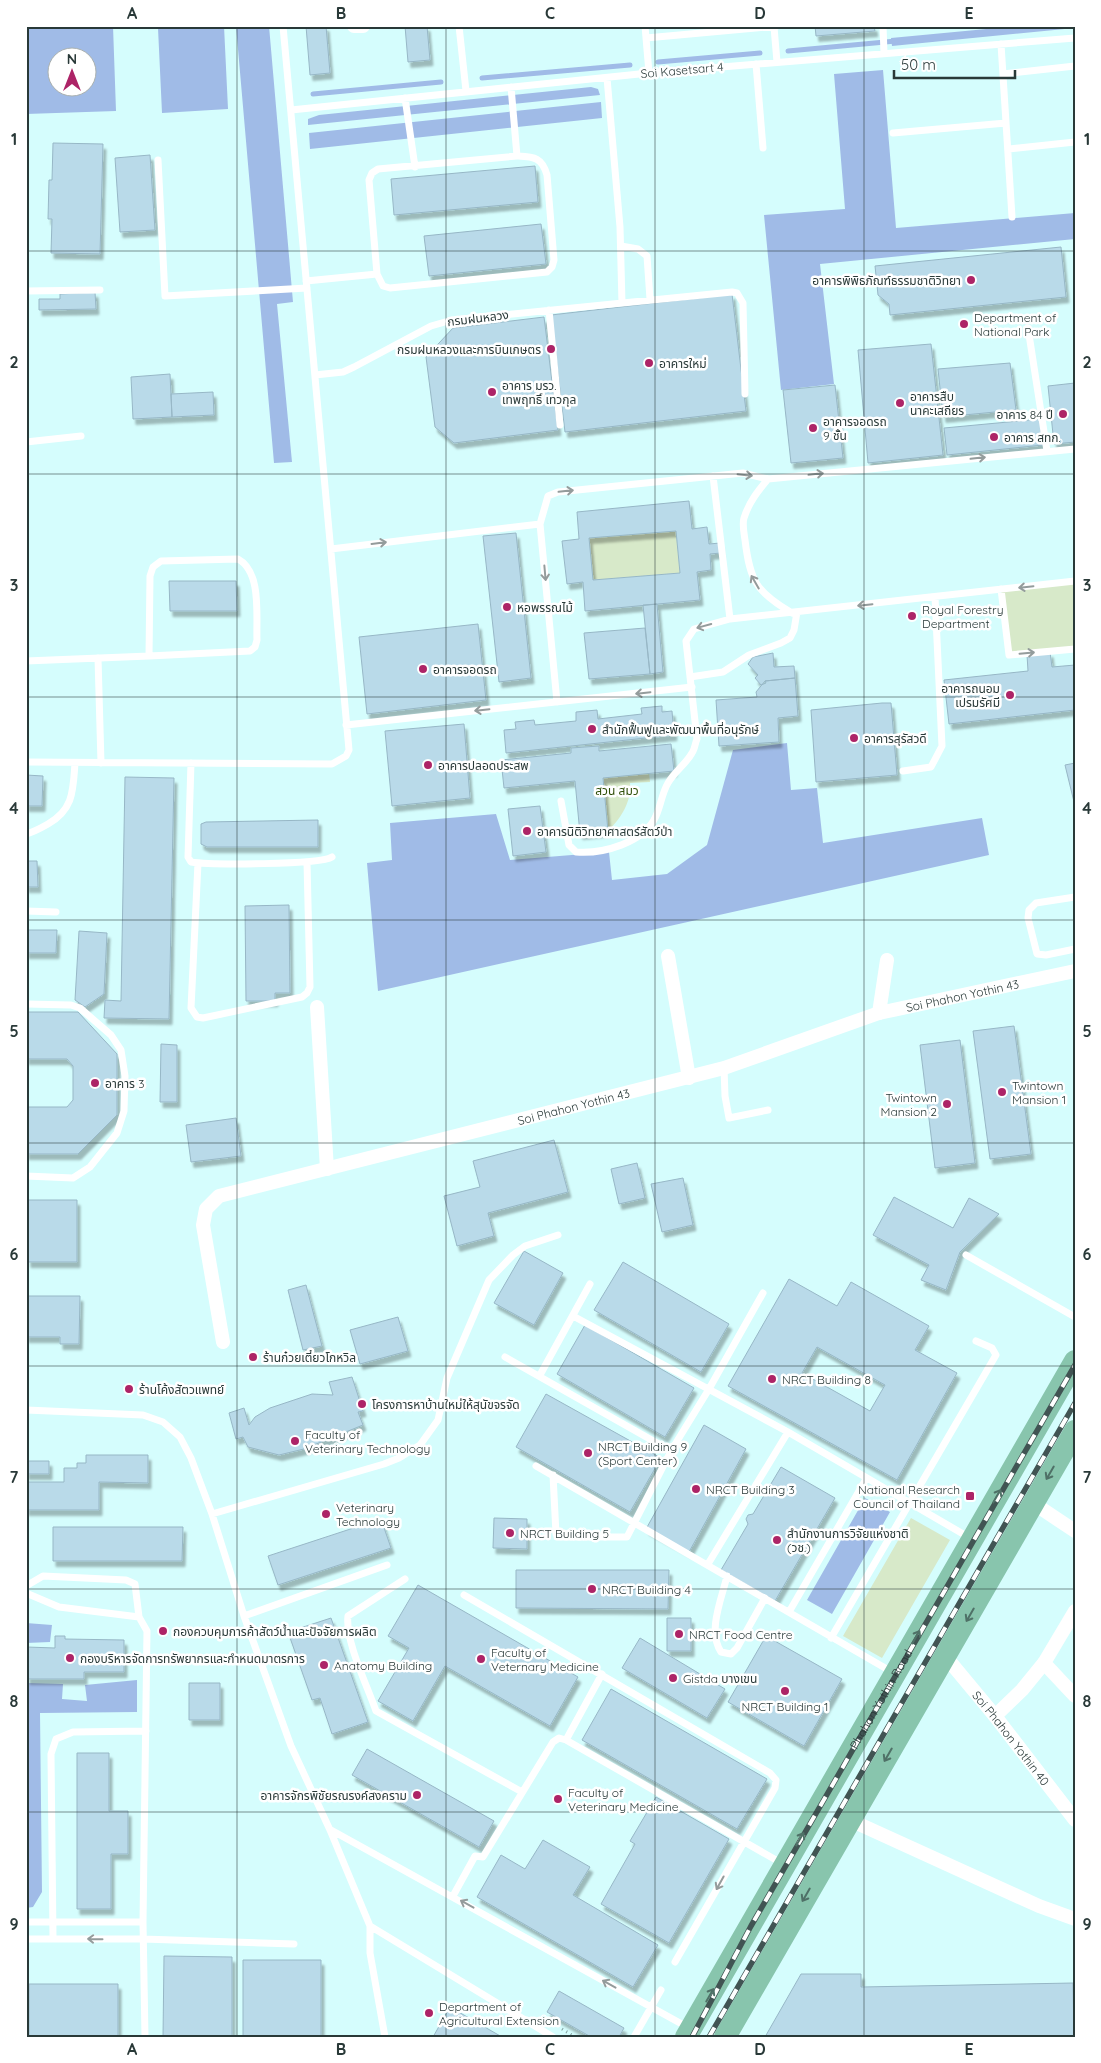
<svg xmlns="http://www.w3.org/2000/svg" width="1101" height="2063" viewBox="0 0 1101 2063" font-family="Quicksand,'Noto Sans Thai',sans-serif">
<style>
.green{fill:#d7e9c9}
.water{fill:#a0bbe7;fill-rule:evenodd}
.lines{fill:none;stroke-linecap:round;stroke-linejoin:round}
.stream{stroke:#a0bbe7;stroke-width:5}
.building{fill:#b9dae9;stroke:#97b7c6;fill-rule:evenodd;filter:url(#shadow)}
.path{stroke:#83a09f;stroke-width:3;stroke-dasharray:1 4;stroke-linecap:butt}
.lane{stroke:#fff;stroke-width:7}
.street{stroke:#fff;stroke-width:14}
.primary{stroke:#88c5ad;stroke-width:22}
.rail-casing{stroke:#415453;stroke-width:5.5}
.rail{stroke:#fff;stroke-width:4;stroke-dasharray:11;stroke-linecap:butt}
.oneway{stroke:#949c9c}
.oneway2{stroke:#4f7167}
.grid{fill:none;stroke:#293938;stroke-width:1;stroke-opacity:0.55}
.poi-dot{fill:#ad2467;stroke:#fff;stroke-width:2}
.labels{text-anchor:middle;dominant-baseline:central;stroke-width:5;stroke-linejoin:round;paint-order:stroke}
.street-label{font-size:12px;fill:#293938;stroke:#fff}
.poi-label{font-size:12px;fill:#293938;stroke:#fff;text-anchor:start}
.park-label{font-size:12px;fill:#2e4d06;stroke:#fff}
.neatline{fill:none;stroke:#293938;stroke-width:2}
.grid-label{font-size:16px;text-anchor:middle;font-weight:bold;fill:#293938}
</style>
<defs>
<filter id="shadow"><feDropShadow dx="3" dy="5.5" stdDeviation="1" flood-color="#0004"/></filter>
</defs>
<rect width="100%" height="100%" fill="#d5fdfd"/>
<path class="green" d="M676 531 680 573 593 580 589 538Z
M1075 581V649L1009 655 1001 589Z
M649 773 650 782 630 783C632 802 620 819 608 831L603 778Z
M911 1518 950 1540 882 1658 843 1636Z"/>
<path class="water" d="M113 26 116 111 26 114V29ZM58 58H88V88H58Z
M224 26 228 109 162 113 158 28Z
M236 26H269L293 302 277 304 292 462 274 463Z
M1019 26H1075V28L892 46 891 38Z
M883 70 896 228 1075 213V239L820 264 834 384 781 390 764 215 845 209 834 74Z
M591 87 598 89 600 95 308 125V119L319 115Z
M601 102 602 118 310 149 309 133Z
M787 743 791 790 817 788 823 843 982 818 989 855 378 991 367 863 392 860 390 823 496 814 510 860 609 852 612 880 667 874 707 845 733 750Z
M865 1498 890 1512 832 1614 807 1600Z
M26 1623 52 1625 50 1642 26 1643Z
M137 1680V1712L40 1713 42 1892 33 1907 26 1908V1683L63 1684 62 1699 87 1701 85 1685Z"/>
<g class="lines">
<path class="stream" d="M788 51 896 41
M658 62 760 53
M482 78 630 65
M313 94 441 82"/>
</g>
<path class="building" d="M306 26H326L330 73 310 75Z
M405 26H427L430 60 408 62Z
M815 26H874L875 31 816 36Z
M53 143 103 144 100 254 51 253 52 219H48L49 180H52Z
M150 155 155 230 120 232 115 158Z
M535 166 538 202 394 215 391 179Z
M541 224 546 264 429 276 424 236Z
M1061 247 1066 297 890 315 889 304 878 295 875 266Z
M95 292 96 309 39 310V299H60V294Z
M732 294 746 411 565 432 551 315Z
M544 317 558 430 454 443 435 427 426 357 453 328Z
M931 344 943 455 868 463 858 350Z
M1010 363 1016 410 943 417 938 369Z
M170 374 172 417 133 419 131 377Z
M1075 383V442L1054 444 1048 386Z
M835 385 843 458 791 463 783 390Z
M213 392 214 415 172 417 171 394Z
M1040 419 1043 445 947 455 944 428Z
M689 501 692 529 707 527 709 544 720 543 721 553 710 554 711 570 697 572 700 600 585 611 583 582 567 584 562 541 579 539 577 512ZM676 531 680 573 593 580 589 538Z
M516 533 531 678 499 682 483 536Z
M169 581H236L237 611H170Z
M657 604 663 672 650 674 643 605Z
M478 624 486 700 367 714 359 637Z
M645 628 650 674 589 679 584 633Z
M1050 652 1052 667 1075 665V710L949 724 944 680 1028 671 1027 655Z
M773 653 774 667 794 666 795 678 765 681 766 683 761 685 755 678 758 675 748 664 753 657Z
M795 678 798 716 778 718 779 742 719 746 716 700 757 697 756 692 765 681Z
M882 703H891L897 775 816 782 811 710Z
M662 706V712L672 711 674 735 506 753 504 730 516 729 515 722 534 720 535 725 576 721V712L597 710 598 719 642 714 641 708Z
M464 724 470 798 392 806 385 731Z
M671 744 674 771 603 778 608 831 580 834 575 781 504 788 501 760 571 753V748L599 746V751Z
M1075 763V806L1065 765Z
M26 775 43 776 42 806H26Z
M125 777 174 778 169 1019 104 1018 105 1000 121 1001Z
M540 806 546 852 513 856 508 809Z
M318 820V847H207L201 844V824L206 822Z
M26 861H37L38 887H26Z
M289 905 290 993H275V1001H246L245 906Z
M26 930H57L56 953H26Z
M79 931 107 933 104 994 85 1007 75 1000Z
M26 1012H78L117 1054V1115L78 1154H26V1107H67L73 1100V1066L67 1059H26Z
M1014 1026 1031 1154 990 1159 973 1031Z
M960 1040 975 1163 935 1168 920 1045Z
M161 1044 177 1045V1102H160Z
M236 1118 241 1156 191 1162 186 1125Z
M554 1140 568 1192 488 1213 494 1236 457 1246 444 1196 480 1187 473 1161Z
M637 1163 645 1198 619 1204 611 1169Z
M683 1178 693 1225 662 1232 651 1184Z
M894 1197 953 1228 969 1198 999 1214 960 1252 946 1290 921 1280 929 1265 873 1235Z
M26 1200H77V1262H28Z
M524 1251 563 1273 534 1325 494 1303Z
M623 1262 729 1324 701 1372 594 1310Z
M789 1279 837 1306 851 1282 929 1326 915 1350 957 1373 897 1480 728 1386ZM817 1347 885 1385 870 1411 802 1373Z
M306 1285 322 1346 303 1350 288 1290Z
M26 1296H80L79 1344H60V1337H26Z
M398 1317 408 1351 360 1364 350 1330Z
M585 1325 694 1388 665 1437 557 1374Z
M352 1377 363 1411 358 1412 363 1425 304 1449 279 1455 248 1447 243 1437 236 1439 229 1413 244 1408 249 1425 255 1417 270 1408 312 1394 333 1395 329 1382Z
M546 1394 661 1458 630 1512 516 1447Z
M704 1425 746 1449 689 1552 646 1529Z
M86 1455H148V1483L99 1482V1510H26V1482H64V1468H77V1463H86Z
M26 1461H49V1474H26Z
M781 1467 835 1498 775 1601 721 1570 748 1524 746 1519 748 1515 753 1514Z
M494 1518 527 1519V1549L493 1548Z
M381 1519 391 1548 278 1585 268 1556Z
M53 1527H183L182 1561H53Z
M516 1570H669L668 1609 516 1608Z
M418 1585 578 1677 550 1726 445 1666 413 1721 378 1701 409 1648 388 1636Z
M331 1618 368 1722 332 1734 320 1698 312 1700 288 1632Z
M667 1618H691V1651H667Z
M55 1636H65V1639L124 1640V1672H84V1679H27V1647L55 1648Z
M766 1636 842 1679 804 1746 728 1702Z
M640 1638 725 1689 707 1718 622 1668Z
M189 1683H220V1720H189Z
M611 1689 767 1779 737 1829 582 1740Z
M367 1749 494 1821 479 1847 352 1775Z
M77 1753H109V1811H128V1854H111V1909H77Z
M656 1797 729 1839 669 1943 601 1904 635 1844 630 1841Z
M543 1840 590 1867 573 1895 658 1945 633 1987 477 1897 501 1855 525 1869Z
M164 1956 232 1957V2037H163Z
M243 1960H321V2037H243Z
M801 1974H861V1987L1073 1983 1074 2037H765Z
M29 1984H118V2037H29Z
M559 1991 624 2028 619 2037H591L547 2012Z
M450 2007 502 2037H433Z"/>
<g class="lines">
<path class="path" d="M562 2029 575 2037"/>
<path class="lane" d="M459 26 466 91
M645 26 649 73
M883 26 884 53
M774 27 777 62
M646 38 777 26
M1001 44 1012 217
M756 64 763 148
M1003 74 1075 66
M607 78 620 227 622 303
M511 87 517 156
M405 98 415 167
M291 110 649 73 1075 38
M893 133 1006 123
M1009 149 1075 142
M517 156C534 157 542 157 547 175L554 260 552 267 547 272 390 288 383 286 377 274 369 180 372 173 378 169Z
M158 160 165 296 307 288
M621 246 638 249 647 256 650 299
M306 281 377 274
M26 291 100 290
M549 310 560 425
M1028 328 1047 451
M315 375 343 372 354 367 431 326 452 320 732 292 737 293 743 303 745 394
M26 442 81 436
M713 476 730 619
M768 479C758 491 749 502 744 518 742 524 744 533 745 540 750 581 756 592 792 613
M331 549 540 524
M1001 589 1009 655 1075 649
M98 658 101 763
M26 661 149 656 150 576 153 567 161 561 238 559C262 572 256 616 257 640L255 647 250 651 149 656
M690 677 723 672 749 655 781 643 790 638 794 630 797 612
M557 702 540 524 548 496 558 492 743 473 768 479 1075 449
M346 725 692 687
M26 762 332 764 346 756 349 750 283 26
M191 763 188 857 191 862C210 865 319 865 332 857
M903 771 931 767 942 746 935 597
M561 801 569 845 576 852C603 854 644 843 656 816 661 805 662 793 668 783 675 771 686 764 692 753 695 749 695 743 697 739L686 641 694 629 730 619 1075 581
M26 834C34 832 41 828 48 824 74 809 73 790 75 763
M198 863 191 1008 197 1017 203 1018 302 997 307 993 310 987 307 862
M1075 897 1036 903 1029 910 1028 918 1037 954 1046 955 1075 949
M26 911 56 912
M26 1004 71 1005 80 1008 111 1035 121 1050 125 1076 124 1111 117 1133 90 1167 73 1178 26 1176
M724 1068 725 1096 729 1118 768 1110
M966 1255 1075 1317
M573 1316 788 1432 970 1538
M505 1357 671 1451
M540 1375 590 1284
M26 1410 143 1415 163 1422 180 1437 191 1458 212 1514 244 1616 291 1746 330 1830 370 1926V1953L385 2037
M536 1466 892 1672
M553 1475 556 1534 562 1537H627L671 1451 709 1389 763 1293
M212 1514 384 1464 399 1458 420 1445 438 1420 447 1378 489 1280 513 1255 525 1246 558 1235
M708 1564 788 1432
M727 1576C722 1598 707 1631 721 1652L731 1654 737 1648 765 1598
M405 1579 348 1616C345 1641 367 1685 376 1711L522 1792
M26 1586 43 1576 126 1580 135 1584 139 1617
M26 1593 59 1607 139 1617 147 1631 143 1922 145 2037
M464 1595 770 1773 776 1780 775 1788 675 1962
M789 1612 866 1479
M244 1616 387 1565
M831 1638 996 1355 992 1348 976 1341
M566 1740 602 1674
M331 1830 689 2028
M453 1896 475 1856 483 1857 553 1742 559 1738 566 1740 783 1864
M26 1922H143
M370 1926 553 2037
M53 1938 51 1754 56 1739 73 1732 146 1731
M26 1939H143L294 1944
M634 2037 661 1990"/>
<g class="street">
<path d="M354 26H363"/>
<path d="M668 956 689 1078"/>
<path d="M317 1007 327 1169"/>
<path d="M879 1013 887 960"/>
<path id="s1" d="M223 1342 203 1225 206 1209 219 1196 724 1068 879 1013 1075 971"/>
<path d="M1033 1503 1075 1531"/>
<path d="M1075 1611 1044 1663 1075 1696"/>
<path id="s2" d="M946 1657 995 1716 1075 1820"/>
<path d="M995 1716 1022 1690 1044 1663"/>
<path d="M850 1820 1039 1906 1075 1919"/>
</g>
<g class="primary">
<path id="s3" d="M686 2037 1075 1361"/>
<path d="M725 2037 1075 1431"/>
</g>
<defs>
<path id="rail" d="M692 2037 751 1926 1075 1365
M709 2037 1075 1403"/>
</defs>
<use href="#rail" class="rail-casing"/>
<use href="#rail" class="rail"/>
</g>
<defs><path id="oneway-shaft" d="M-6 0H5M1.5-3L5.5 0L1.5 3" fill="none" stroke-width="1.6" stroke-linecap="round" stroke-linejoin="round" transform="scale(1.25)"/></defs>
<g class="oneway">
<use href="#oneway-shaft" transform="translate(978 458) rotate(-6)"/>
<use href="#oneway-shaft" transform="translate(816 474) rotate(-6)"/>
<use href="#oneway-shaft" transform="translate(745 475) rotate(6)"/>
<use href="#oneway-shaft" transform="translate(566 491) rotate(-6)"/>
<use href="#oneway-shaft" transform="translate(379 543) rotate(-7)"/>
<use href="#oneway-shaft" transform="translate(545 573) rotate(85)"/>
<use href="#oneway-shaft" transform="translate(755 582) rotate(-120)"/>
<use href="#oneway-shaft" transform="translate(1026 587) rotate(174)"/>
<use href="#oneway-shaft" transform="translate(865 605) rotate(174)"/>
<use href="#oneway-shaft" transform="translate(704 626) rotate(165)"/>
<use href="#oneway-shaft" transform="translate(1027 653) rotate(-5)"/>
<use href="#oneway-shaft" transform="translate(643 693) rotate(174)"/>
<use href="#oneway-shaft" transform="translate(482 710) rotate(174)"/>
<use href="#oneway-shaft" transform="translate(720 1883) rotate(119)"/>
<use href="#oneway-shaft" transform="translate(467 1904) rotate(-151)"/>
<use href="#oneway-shaft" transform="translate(95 1939) rotate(-179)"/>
<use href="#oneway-shaft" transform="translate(609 1984) rotate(-151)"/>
</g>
<g class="oneway2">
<use href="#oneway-shaft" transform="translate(1050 1473) rotate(120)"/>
<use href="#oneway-shaft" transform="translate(997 1496) rotate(-60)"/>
<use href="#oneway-shaft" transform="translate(970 1615) rotate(120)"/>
<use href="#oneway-shaft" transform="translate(916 1637) rotate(-60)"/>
<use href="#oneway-shaft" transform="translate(888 1755) rotate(120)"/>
<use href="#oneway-shaft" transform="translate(800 1839) rotate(-60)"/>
<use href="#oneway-shaft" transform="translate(806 1895) rotate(120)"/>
<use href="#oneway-shaft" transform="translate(710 1995) rotate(-60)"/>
</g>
<path class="grid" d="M237 26V2037M446 26V2037M655 26V2037M864 26V2037M26 251H1075M26 474H1075M26 697H1075M26 920H1075M26 1143H1075M26 1366H1075M26 1589H1075M26 1812H1075"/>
<g class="poi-dot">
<circle cx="971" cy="280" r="5"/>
<circle cx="964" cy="324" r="5"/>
<circle cx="551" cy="349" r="5"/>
<circle cx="649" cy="363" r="5"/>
<circle cx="492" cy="392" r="5"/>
<circle cx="900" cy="403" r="5"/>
<circle cx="1063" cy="414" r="5"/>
<circle cx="813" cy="428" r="5"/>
<circle cx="994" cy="437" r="5"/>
<circle cx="507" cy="607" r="5"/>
<circle cx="912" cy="616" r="5"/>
<circle cx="423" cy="669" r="5"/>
<circle cx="1010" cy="695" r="5"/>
<circle cx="592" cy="729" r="5"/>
<circle cx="854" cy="738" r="5"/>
<circle cx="428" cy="765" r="5"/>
<circle cx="527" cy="831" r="5"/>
<circle cx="95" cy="1083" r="5"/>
<circle cx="1002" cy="1092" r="5"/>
<circle cx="947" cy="1104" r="5"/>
<circle cx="253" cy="1357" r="5"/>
<circle cx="772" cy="1379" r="5"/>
<circle cx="129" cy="1389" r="5"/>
<circle cx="362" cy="1404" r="5"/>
<circle cx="295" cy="1441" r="5"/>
<circle cx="588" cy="1453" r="5"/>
<circle cx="696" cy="1489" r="5"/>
<rect x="965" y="1491" width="10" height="10" rx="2.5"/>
<circle cx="326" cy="1514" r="5"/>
<circle cx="510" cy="1533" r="5"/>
<circle cx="777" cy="1540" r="5"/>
<circle cx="592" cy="1589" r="5"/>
<circle cx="163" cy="1631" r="5"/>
<circle cx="679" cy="1634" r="5"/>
<circle cx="70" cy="1658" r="5"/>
<circle cx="481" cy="1659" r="5"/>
<circle cx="324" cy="1665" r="5"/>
<circle cx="673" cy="1678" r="5"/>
<circle cx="785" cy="1691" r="5"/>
<circle cx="417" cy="1795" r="5"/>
<circle cx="558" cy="1799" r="5"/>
<circle cx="429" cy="2013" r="5"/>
</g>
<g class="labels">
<g class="street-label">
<text transform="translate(682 70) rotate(-5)">Soi Kasetsart 4</text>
<text transform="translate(478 318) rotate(-7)">กรมฝนหลวง</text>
<text stroke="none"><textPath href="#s1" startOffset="924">Soi Phahon Yothin 43</textPath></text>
<text stroke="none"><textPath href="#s1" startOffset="519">Soi Phahon Yothin 43</textPath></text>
<text stroke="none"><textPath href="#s3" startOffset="390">Phahon Yothin Road</textPath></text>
<text stroke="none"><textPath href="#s2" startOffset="104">Soi Phahon Yothin 40</textPath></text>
</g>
<g class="poi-label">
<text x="961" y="280" text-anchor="end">อาคารพิพิธภัณฑ์ธรรมชาติวิทยา</text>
<text x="974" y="317">Department of<tspan x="974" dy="14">National Park</tspan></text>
<text x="541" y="349" text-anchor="end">กรมฝนหลวงและการบินเกษตร</text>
<text x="659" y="363">อาคารใหม่</text>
<text x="502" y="385">อาคาร มรว.<tspan x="502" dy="14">เทพฤทธิ์ เทวกุล</tspan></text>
<text x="910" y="396">อาคารสืบ<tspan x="910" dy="14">นาคะเสถียร</tspan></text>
<text x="1053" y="414" text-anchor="end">อาคาร 84 ปี</text>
<text x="823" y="421">อาคารจอดรถ<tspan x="823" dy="14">9 ชั้น</tspan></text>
<text x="1004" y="437">อาคาร สทก.</text>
<text x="517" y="607">หอพรรณไม้</text>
<text x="922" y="609">Royal Forestry<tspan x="922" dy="14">Department</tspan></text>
<text x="433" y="669">อาคารจอดรถ</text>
<text x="1000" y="688" text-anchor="end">อาคารถนอม<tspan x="1000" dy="14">เปรมรัศมี</tspan></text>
<text x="602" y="729">สำนักฟื้นฟูและพัฒนาพื้นที่อนุรักษ์</text>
<text x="864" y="738">อาคารสุรัสวดี</text>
<text x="438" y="765">อาคารปลอดประสพ</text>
<text x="537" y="831">อาคารนิติวิทยาศาสตร์สัตว์ป่า</text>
<text x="105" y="1083">อาคาร 3</text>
<text x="1012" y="1085">Twintown<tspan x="1012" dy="14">Mansion 1</tspan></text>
<text x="937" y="1097" text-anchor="end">Twintown<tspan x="937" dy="14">Mansion 2</tspan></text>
<text x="263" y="1357">ร้านก๋วยเตี๋ยวโกหวิล</text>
<text x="782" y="1379">NRCT Building 8</text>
<text x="139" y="1389">ร้านโค้งสัตวแพทย์</text>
<text x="372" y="1404">โครงการหาบ้านใหม่ให้สุนัขจรจัด</text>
<text x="305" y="1434">Faculty of<tspan x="305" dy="14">Veterinary Technology</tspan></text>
<text x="598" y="1446">NRCT Building 9<tspan x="598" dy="14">(Sport Center)</tspan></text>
<text x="706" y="1489">NRCT Building 3</text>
<text x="960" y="1489" text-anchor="end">National Research<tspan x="960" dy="14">Council of Thailand</tspan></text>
<text x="336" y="1507">Veterinary<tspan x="336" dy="14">Technology</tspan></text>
<text x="520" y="1533">NRCT Building 5</text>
<text x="787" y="1533">สำนักงานการวิจัยแห่งชาติ<tspan x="787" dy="14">(วช.)</tspan></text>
<text x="602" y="1589">NRCT Building 4</text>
<text x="173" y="1631">กองควบคุมการค้าสัตว์น้ำและปัจจัยการผลิต</text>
<text x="689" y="1634">NRCT Food Centre</text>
<text x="491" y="1652">Faculty of<tspan x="491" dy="14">Veternary Medicine</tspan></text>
<text x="80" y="1658">กองบริหารจัดการทรัพยากรและกำหนดมาตรการ</text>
<text x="334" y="1665">Anatomy Building</text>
<text x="683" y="1678">Gistda บางเขน</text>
<text x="785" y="1706" text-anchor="middle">NRCT Building 1</text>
<text x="568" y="1792">Faculty of<tspan x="568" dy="14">Veterinary Medicine</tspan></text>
<text x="407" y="1795" text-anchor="end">อาคารจักรพิชัยรณรงค์สงคราม</text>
<text x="439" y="2006">Department of<tspan x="439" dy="14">Agricultural Extension</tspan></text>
</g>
<g class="park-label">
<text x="617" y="790">สวน สมว</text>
</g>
</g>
<rect width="1101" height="2063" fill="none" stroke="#ffffff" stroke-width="55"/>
<g transform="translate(72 72)"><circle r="24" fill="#ffffff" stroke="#a9b0af"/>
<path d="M0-4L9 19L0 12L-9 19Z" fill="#ad2467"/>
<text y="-8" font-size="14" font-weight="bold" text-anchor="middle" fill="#293938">N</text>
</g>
<path d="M894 70v8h121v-8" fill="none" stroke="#293938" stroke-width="2.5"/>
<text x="901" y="70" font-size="15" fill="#293938" stroke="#ffffff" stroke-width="4" paint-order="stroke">50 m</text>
<rect x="28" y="28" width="1046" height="2008" class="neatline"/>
<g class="grid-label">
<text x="132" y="19">A</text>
<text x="341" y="19">B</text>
<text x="550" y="19">C</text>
<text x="760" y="19">D</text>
<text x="969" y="19">E</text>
<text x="14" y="145">1</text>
<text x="1087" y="145">1</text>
<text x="14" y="368">2</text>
<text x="1087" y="368">2</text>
<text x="14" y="591">3</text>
<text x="1087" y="591">3</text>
<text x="14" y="814">4</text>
<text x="1087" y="814">4</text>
<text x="14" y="1037">5</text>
<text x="1087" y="1037">5</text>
<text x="14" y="1260">6</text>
<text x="1087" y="1260">6</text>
<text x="14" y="1483">7</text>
<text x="1087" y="1483">7</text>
<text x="14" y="1707">8</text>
<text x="1087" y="1707">8</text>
<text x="14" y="1930">9</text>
<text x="1087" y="1930">9</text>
<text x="132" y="2055">A</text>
<text x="341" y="2055">B</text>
<text x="550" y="2055">C</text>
<text x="760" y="2055">D</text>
<text x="969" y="2055">E</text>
</g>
</svg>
